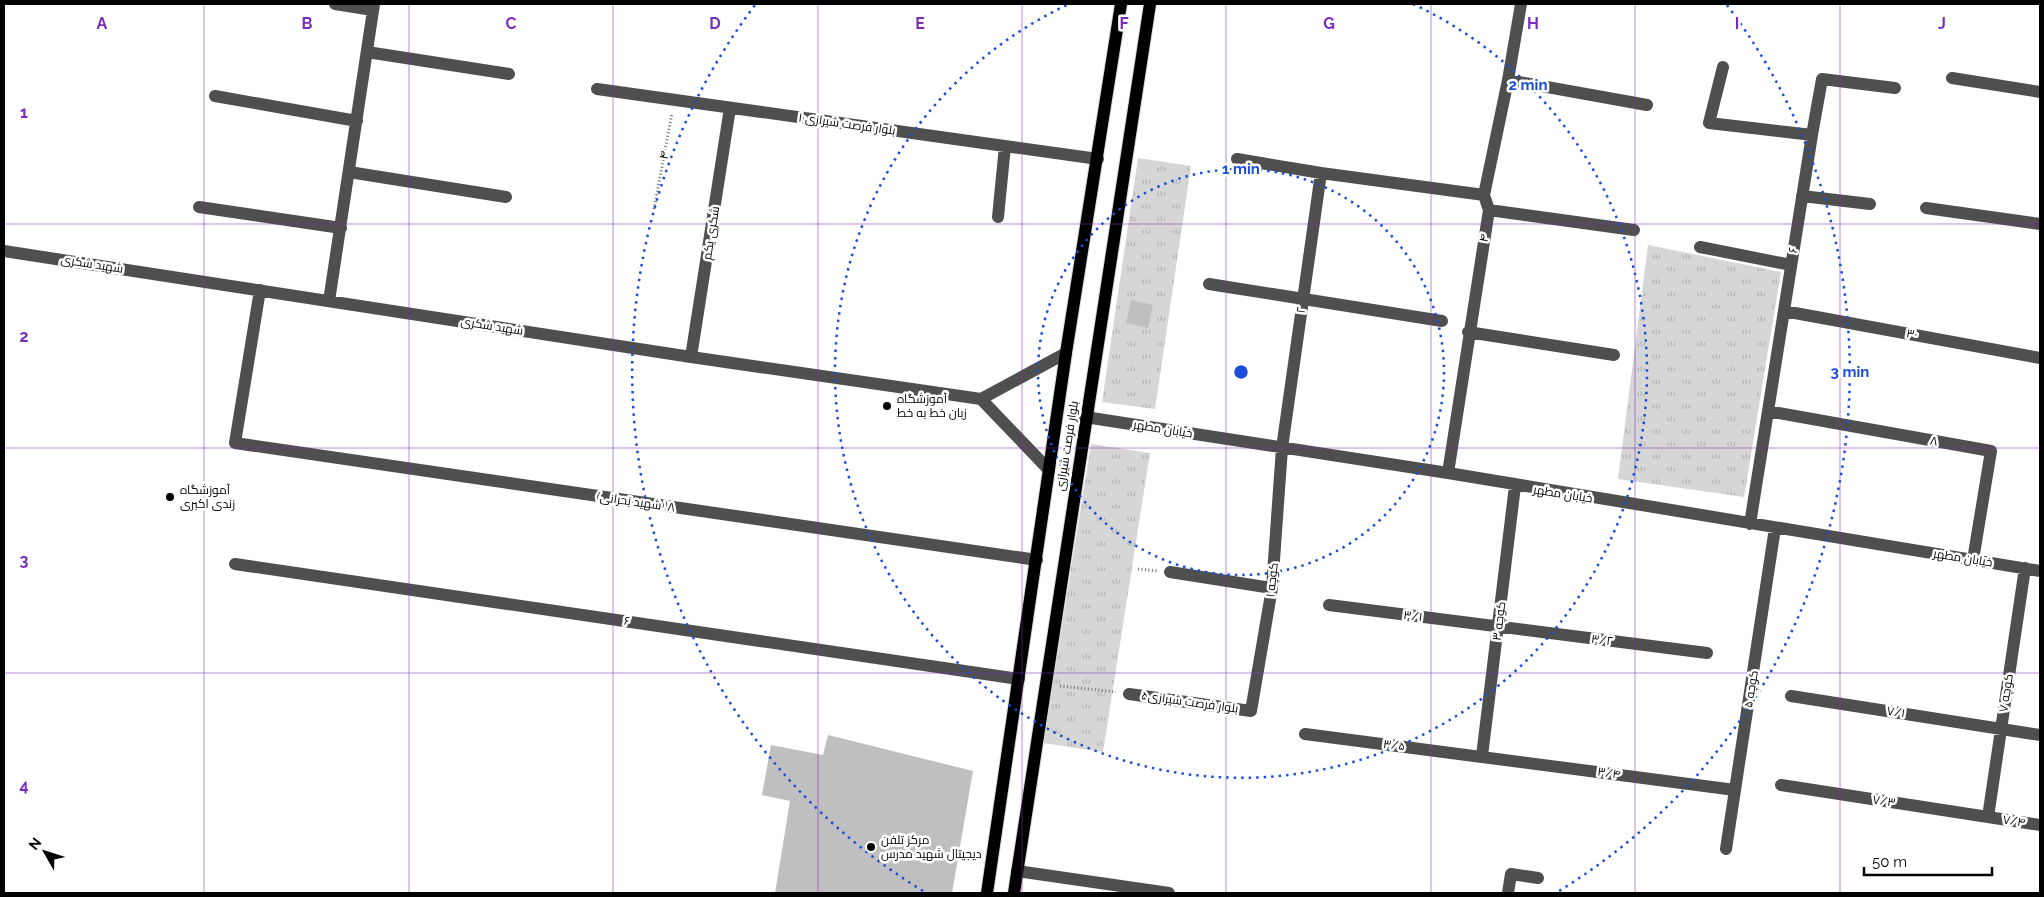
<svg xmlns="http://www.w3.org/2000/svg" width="2044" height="897" viewBox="0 0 2044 897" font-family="Raleway,Cairo,sans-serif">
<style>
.grass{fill:url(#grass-tufts)}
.building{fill:#bfbfbf}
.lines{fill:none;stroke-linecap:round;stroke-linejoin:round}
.major-casing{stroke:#dbdbdb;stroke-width:14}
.path{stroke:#717171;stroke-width:3;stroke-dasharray:1 2.5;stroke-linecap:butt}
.minor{stroke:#4f4f4f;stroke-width:12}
.major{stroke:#000;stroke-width:12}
.grid{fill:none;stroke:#7b2cbf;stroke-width:1;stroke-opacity:0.55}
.ring{fill:none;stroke:#1d4ed8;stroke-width:2.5;stroke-dasharray:2.5 5}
.poi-dot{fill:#000;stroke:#fff;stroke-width:2}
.labels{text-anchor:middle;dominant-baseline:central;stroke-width:5;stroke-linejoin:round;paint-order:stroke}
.street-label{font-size:12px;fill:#000;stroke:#fff}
.poi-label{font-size:12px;fill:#000;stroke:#fff;text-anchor:start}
.grid-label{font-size:16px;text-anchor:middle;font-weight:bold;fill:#7b2cbf;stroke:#fff;stroke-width:5;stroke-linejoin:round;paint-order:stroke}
.centre{fill:#1d4ed8;stroke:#fff;stroke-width:2.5}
.ring-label{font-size:15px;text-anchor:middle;font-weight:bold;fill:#1d4ed8;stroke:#fff;stroke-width:5;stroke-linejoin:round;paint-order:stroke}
</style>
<defs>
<pattern id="grass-tufts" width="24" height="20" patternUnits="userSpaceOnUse" patternTransform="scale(1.25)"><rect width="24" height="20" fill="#d6d6d6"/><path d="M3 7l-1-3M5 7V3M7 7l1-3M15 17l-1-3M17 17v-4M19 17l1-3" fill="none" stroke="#b6b6b6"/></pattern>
</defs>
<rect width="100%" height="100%" fill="#fff"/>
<path class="grass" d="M1138 158 1191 166 1155 409 1102 402Z
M1648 245 1781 272 1744 497 1618 479Z
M1091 444 1150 453 1103 752 1043 743Z"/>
<path class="building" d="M1131 300 1153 305 1148 328 1126 323Z
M828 735 973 771 952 893H775L790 801 762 795 771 745 823 755Z"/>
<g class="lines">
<defs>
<path id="major" d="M987 893 1066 353 1121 4
M1014 893 1150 4"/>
</defs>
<use href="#major" class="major-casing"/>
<path class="path" d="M654 209 672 113
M1138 569 1157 571
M1060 686 1116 692"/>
<path class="minor" d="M335 4 373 10
M367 52 509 74
M1723 67 1709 123 1812 135 1750 524
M1952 78 2040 92
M1508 80 1647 105
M597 89 1098 159
M215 96 357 121
M1812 135 1822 79 1895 88
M1237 159 1321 173 1484 195
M349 172 506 197
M1802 196 1870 204
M199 207 341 228
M1926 208 2040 224
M1489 210 1634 230
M998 217 1005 146
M1700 247 1791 265
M4 251 691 357 981 399
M1209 284 1442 321
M260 290 235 443 1037 560
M329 301 374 4
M1784 311 2040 358
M1468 332 1614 355
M691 357 730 108
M981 399 1049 470
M981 399 1066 353
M1768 411 1991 451 1973 560
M1085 417 1448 473 2040 571
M1448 473 1489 210 1484 195 1508 80 1521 4
M235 564 1019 679
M1170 572 1272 588
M1329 605 1707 653
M1129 694 1251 711 1272 588 1282 448 1321 173
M1791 696 2040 735
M1305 734 1735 790
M1482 756 1515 486
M1781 785 2040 825
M1988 817 2025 568
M1726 849 1775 528
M1017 871 1169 893
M1508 893 1511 874 1538 878"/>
<use href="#major" class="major"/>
</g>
<path class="grid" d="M204 4V893M409 4V893M613 4V893M818 4V893M1022 4V893M1226 4V893M1431 4V893M1635 4V893M1840 4V893M4 224H2040M4 448H2040M4 673H2040"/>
<g class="ring">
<circle cx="1241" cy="372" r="203"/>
<path d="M1413 4A406 406 0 1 1 1069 4"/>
<path d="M923 891A609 609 0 0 1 755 5M1727 5A609 609 0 0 1 1559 891"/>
</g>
<g class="poi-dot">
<circle cx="887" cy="406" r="5"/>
<circle cx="170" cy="497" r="5"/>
<circle cx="871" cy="847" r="5"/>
</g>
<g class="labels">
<g class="street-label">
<text transform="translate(847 124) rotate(8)">بلوار فرصت شیرازی۱۰</text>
<text transform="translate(664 155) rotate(-79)">۴</text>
<text transform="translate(711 233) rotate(-81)">شکری یکم</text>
<text transform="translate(1484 238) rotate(-80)">۴</text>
<text transform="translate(1793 250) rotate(-81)">۶</text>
<text transform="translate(92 264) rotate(9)">شهید شکری</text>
<text transform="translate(1301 310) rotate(-82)">۲</text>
<text transform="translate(492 326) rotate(9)">شهید شکری</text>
<text transform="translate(1912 334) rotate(10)">۳۰</text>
<text transform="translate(1163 429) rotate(9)">خیابان مطهر</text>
<text transform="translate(1934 441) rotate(10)">۸</text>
<text transform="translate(1067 446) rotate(-81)">بلوار فرصت شیرازی</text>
<text transform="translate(1563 494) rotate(9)">خیابان مطهر</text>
<text transform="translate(636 502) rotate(8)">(شهید بَحرانی )۸</text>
<text transform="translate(1963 558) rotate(9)">خیابان مطهر</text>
<text transform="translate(1272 580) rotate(-84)">کوچه ۱</text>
<text transform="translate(1413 616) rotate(7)">۳/۱</text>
<text transform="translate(627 621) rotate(8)">۶</text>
<text transform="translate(1499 621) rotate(-83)">کوچه ۳</text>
<text transform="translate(1602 640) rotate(7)">۳/۲</text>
<text transform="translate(1751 689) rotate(-81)">کوچه ۵</text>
<text transform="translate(2006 693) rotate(-81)">کوچه ۷</text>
<text transform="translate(1190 702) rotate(8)">بلوار فرصت شیرازی۵</text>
<text transform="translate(1896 712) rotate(9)">۷/۱</text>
<text transform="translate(1394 745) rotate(7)">۳/۵</text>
<text transform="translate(1609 773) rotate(8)">۳/۴</text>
<text transform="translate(1884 801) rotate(9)">۷/۳</text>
<text transform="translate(2014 821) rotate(9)">۷/۴</text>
</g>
<g class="poi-label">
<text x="897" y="399">آموزشگاه<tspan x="897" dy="14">زبان خط به خط</tspan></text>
<text x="180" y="490">آموزشگاه<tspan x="180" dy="14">زندی اکبری</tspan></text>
<text x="881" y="840">مرکز تلفن<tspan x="881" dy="14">دیجیتال شهید مدرس</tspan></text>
</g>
</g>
<g class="grid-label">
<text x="102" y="29">A</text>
<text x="307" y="29">B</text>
<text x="511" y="29">C</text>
<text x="715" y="29">D</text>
<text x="920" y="29">E</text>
<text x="1124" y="29">F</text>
<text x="1329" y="29">G</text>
<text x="1533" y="29">H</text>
<text x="1737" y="29">I</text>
<text x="1942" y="29">J</text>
<text x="24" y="118">1</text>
<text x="24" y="342">2</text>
<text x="24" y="566">3</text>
<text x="24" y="791">4</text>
</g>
<circle cx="1241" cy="372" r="8" class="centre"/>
<g class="ring-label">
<text x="1528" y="90">2 min</text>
<text x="1241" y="174">1 min</text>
<text x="1850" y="377">3 min</text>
</g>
<rect width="2044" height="897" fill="none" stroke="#000000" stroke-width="10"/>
<g transform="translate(45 852) rotate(309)" stroke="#ffffff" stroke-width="4" paint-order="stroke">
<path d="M0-4L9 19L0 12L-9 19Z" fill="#000000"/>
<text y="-8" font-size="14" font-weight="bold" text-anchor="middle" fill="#000000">N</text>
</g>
<path d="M1864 867v8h128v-8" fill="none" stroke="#000000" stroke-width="2.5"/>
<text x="1872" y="867" font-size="15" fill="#000000" stroke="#ffffff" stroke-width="4" paint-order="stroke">50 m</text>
</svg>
